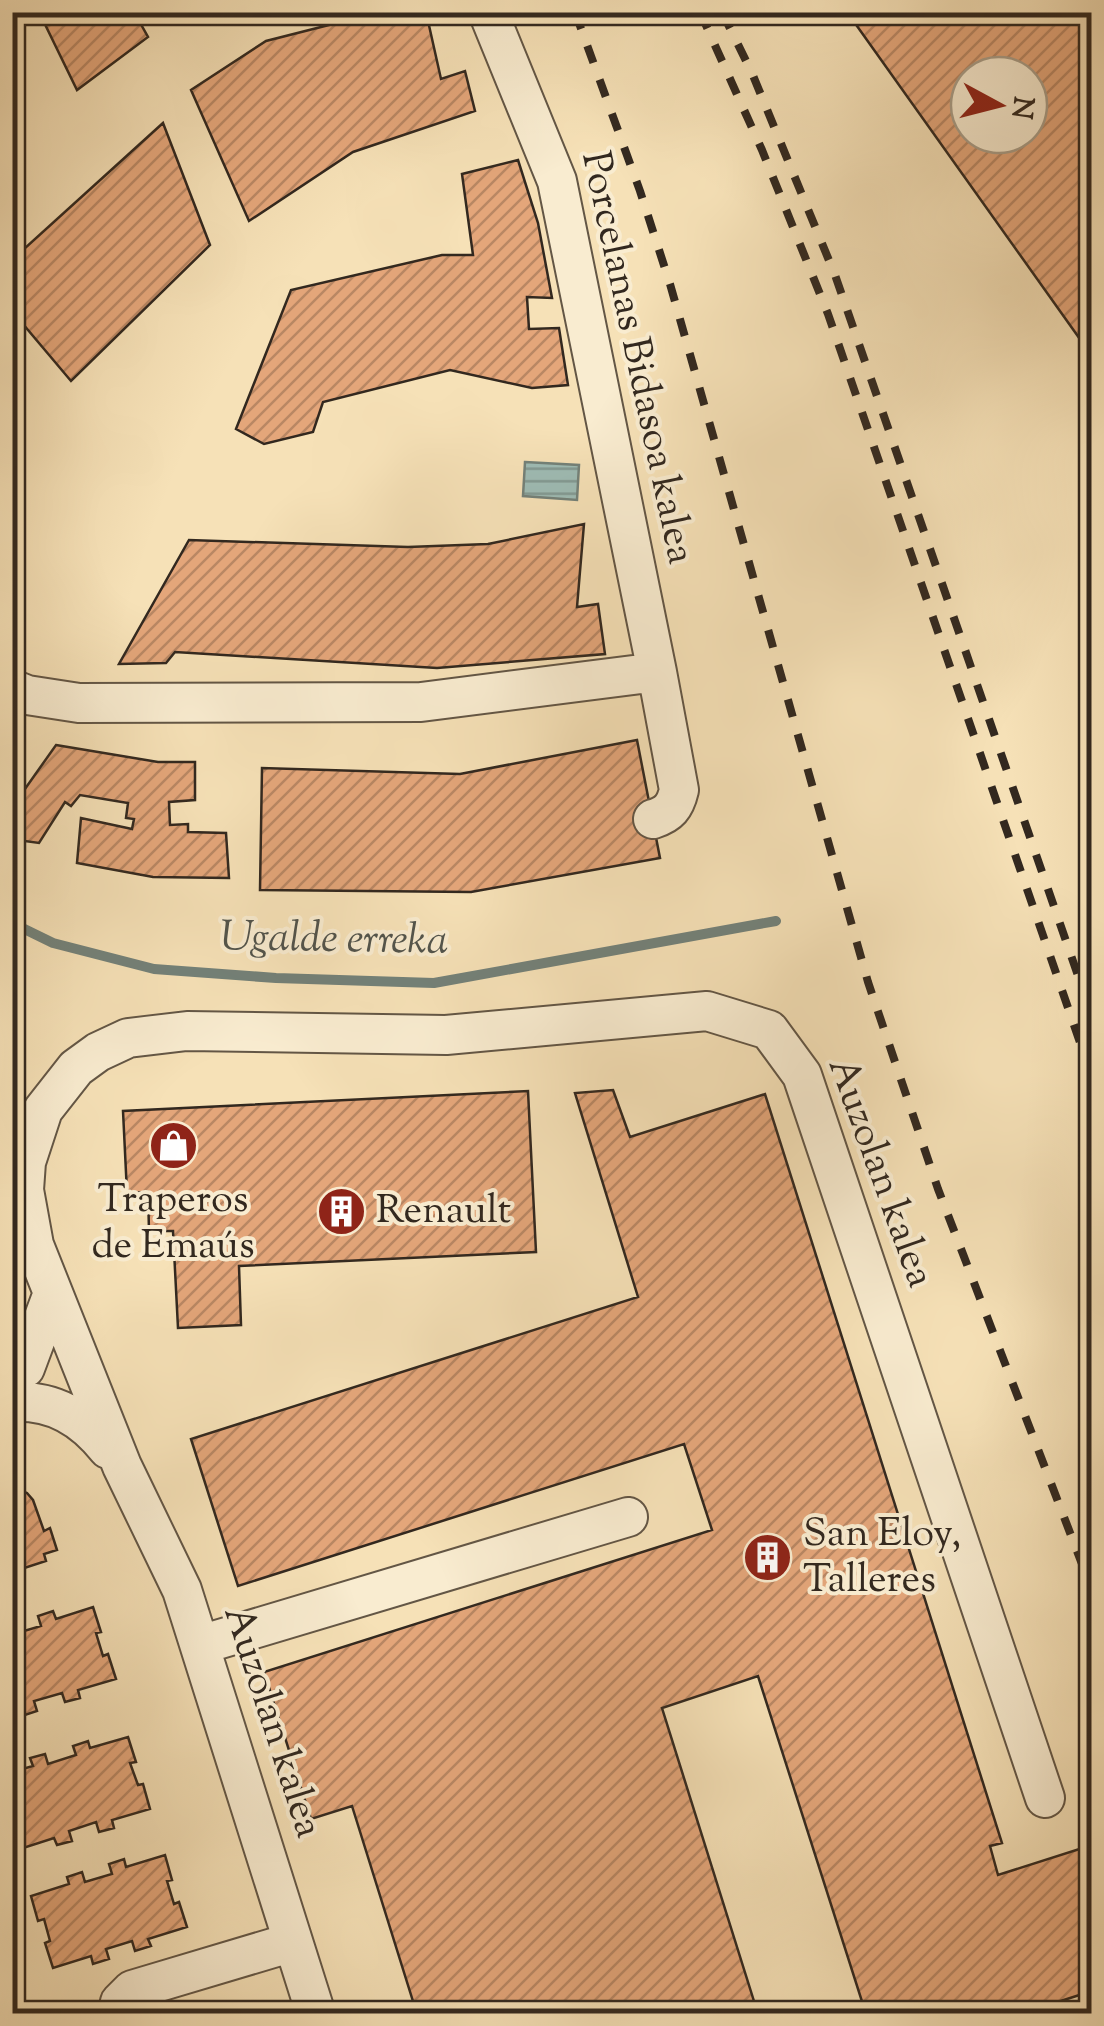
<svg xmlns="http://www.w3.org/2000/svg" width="1104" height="2026" viewBox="0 0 1104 2026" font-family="'Sorts Mill Goudy',serif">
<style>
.water{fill:url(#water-rules);stroke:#738179;stroke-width:2.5}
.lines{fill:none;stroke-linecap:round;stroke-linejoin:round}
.stream{stroke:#738179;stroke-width:10}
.building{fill:url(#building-hatch);stroke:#32281f;stroke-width:2.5;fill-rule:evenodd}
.minor-casing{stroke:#635645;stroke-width:42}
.minor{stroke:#f9ecd0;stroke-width:38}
.rail{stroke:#32281f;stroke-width:8;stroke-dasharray:18 18;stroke-linecap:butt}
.labels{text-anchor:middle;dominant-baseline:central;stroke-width:8;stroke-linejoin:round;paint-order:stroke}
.street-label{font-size:40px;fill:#32281f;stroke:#f9ecd0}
.poi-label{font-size:40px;fill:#32281f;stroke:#f9ecd0;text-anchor:start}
.water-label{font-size:42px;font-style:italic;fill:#52544c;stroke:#f9ecd0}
</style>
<defs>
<pattern id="water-rules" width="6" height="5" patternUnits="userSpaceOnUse" patternTransform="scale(2.5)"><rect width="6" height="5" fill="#9ebcb5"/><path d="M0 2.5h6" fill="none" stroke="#819993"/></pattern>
<pattern id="building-hatch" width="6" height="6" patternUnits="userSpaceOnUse" patternTransform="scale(2.5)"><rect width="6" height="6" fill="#e4a67a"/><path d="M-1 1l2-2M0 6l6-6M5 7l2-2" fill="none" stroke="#b98763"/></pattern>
</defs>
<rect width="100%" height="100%" fill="#f6e1b7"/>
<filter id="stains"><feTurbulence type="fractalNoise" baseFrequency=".002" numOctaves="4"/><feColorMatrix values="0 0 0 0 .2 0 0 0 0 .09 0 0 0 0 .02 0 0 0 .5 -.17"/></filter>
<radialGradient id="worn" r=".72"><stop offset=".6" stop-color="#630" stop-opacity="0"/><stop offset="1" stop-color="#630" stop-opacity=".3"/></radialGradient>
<path class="water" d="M525 462 579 465 577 500 523 496Z"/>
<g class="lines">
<path class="stream" d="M12 923 53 943 154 969 276 978 434 983 776 921"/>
</g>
<path class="building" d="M39 12H134L148 37 77 90Z
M380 12H426L441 79 465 71 475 111 353 152 249 221 191 90 266 41Z
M847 12H1092V356ZM969 75H1029V135H969Z
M163 123 210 245 71 381 12 311 13 259Z
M518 160 538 223 552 298 527 297 529 329 559 328 568 385 532 388 450 370 323 402 313 432 264 444 236 429 291 290 442 255H473L462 174Z
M584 524 577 607 598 604 605 654 437 668 175 652 166 663 119 664 189 540 408 547 488 544Z
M637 740 660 858 471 892 260 890 262 768 460 774Z
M56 745 158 762H195V800L169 802 170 825 188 824V832L226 833 229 878 153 877 77 863 81 818 132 829 134 819 126 818 128 803 80 795 71 806 65 802 39 843 17 840 20 796Z
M613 1090 630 1137 765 1094 1002 1843 990 1846 998 1875 1092 1845V1991L1020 2014H866L758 1676 662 1708 758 2014H417L352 1806 311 1819 264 1672 712 1530 684 1444 238 1586 191 1439 638 1297 575 1093Z
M528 1091 536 1252 239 1266 241 1325 178 1328 173 1231H149L148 1192 127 1193 123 1111Z
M12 1487 27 1493 33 1500 44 1531 50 1528 57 1550 44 1554 46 1561 12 1572Z
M93 1607 101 1632 96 1633 103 1656 108 1654 116 1679 78 1690 80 1698 65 1702 62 1693 34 1701 37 1711 22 1716 20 1709 12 1711V1629L14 1634 41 1626 38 1616 53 1611 56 1619Z
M128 1737 136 1762 130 1763 138 1785 143 1784 150 1809 112 1820 114 1828 99 1832 96 1822 69 1831 72 1841 57 1845 54 1838 17 1850 12 1836V1772L33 1766 30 1758 45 1754 48 1764 76 1755 73 1746 88 1741 90 1748Z
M165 1855 172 1880 167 1881 174 1904 179 1902 187 1927 148 1939 151 1946 135 1951 132 1941 106 1949 109 1959 93 1964 91 1956 53 1968 45 1943 50 1941 44 1919 38 1921 31 1896 69 1884 67 1877 82 1872 85 1882 112 1874 109 1864 124 1859 126 1867Z"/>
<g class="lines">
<defs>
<path id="minor" d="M12 689 27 695 79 703 421 702 657 672 557 181 488 12
M653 819C669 814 675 807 679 790L657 672
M25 1368 53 1293
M12 1402C54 1400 83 1418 108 1449
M200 1645 628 1517
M117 2014 120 2002 132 1990 293 1942
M316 2014 182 1590 122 1466 34 1245 24 1190 26 1162 43 1110 76 1068 98 1052 128 1038 187 1031 446 1035 707 1011 769 1030 802 1075 1045 1798"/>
</defs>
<use href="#minor" class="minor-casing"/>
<use href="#minor" class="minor"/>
<path class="rail" d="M575 12 640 191 670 284 868 982 938 1189 1092 1590
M700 12 762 150 828 314 1092 1077
M722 12 752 73 835 275 1092 1016"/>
</g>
<defs>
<symbol id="shop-disc" viewBox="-11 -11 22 22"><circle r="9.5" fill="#8f2418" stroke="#f9ecd0"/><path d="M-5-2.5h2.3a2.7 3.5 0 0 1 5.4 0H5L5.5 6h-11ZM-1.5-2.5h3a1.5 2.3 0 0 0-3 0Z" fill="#fff"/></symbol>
<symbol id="building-disc" viewBox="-11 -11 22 22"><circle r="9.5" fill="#8f2418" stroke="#f9ecd0"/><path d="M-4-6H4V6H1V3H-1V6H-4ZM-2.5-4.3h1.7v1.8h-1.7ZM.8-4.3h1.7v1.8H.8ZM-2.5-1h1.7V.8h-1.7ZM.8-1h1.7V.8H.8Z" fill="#fff"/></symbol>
</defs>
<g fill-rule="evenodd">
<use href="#shop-disc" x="146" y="1118" width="55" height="55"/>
<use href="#building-disc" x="314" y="1184" width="55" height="55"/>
<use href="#building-disc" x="740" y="1530" width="55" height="55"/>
</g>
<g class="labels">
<g class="street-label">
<text transform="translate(636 358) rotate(78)">Porcelanas Bidasoa kalea</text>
<text transform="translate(879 1173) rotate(70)">Auzolan kalea</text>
<text transform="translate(271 1722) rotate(72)">Auzolan kalea</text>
</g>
<g class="poi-label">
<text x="173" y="1201" text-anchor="middle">Traperos<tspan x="173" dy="46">de Emaús</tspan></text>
<text x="376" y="1212">Renault</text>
<text x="803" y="1535">San Eloy,<tspan x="803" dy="46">Talleres</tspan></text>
</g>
<g class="water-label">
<text transform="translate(334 941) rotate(1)">Ugalde erreka</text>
</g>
</g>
<rect width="1104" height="2026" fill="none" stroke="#f6e1b7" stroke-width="50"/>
<rect x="15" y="15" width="1074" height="1996" fill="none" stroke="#32281f" stroke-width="5"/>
<rect x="25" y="25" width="1054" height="1976" fill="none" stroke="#32281f" stroke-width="2.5"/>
<g transform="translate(999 105) rotate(97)"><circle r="48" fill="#f9ecd0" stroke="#a99e89" stroke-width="2.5"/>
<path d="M0-8L18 38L0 25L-18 38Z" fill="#8f2418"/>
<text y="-15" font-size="28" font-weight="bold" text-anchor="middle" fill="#32281f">N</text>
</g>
<rect width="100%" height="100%" filter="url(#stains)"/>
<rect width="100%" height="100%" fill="url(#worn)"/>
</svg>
